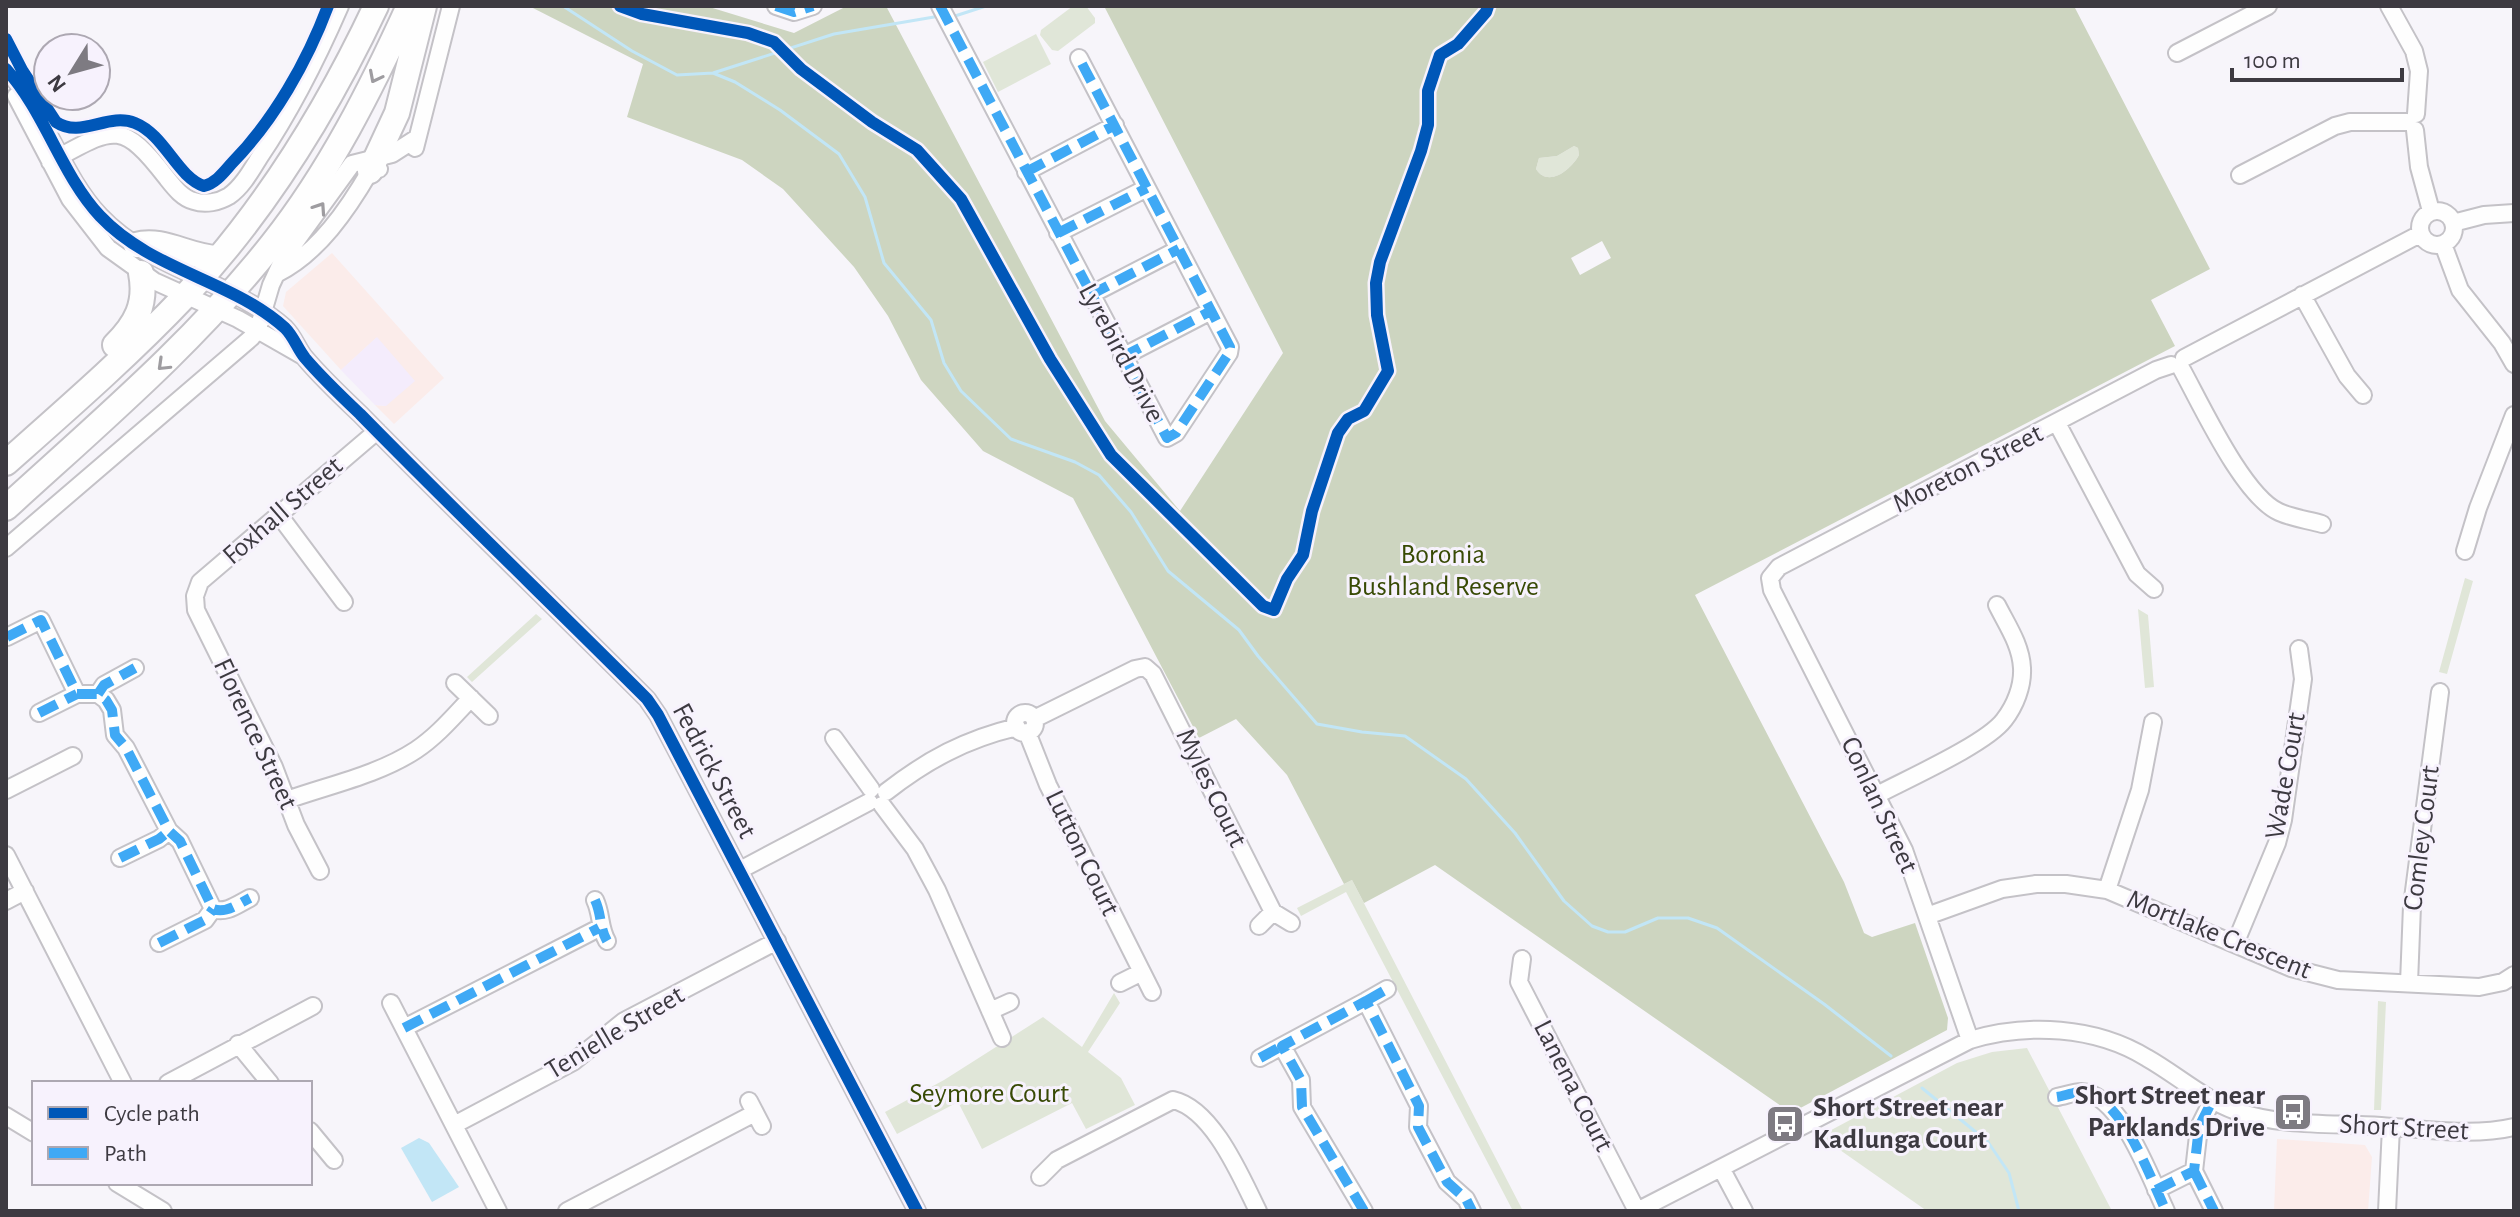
<svg xmlns="http://www.w3.org/2000/svg" width="2520" height="1217" viewBox="0 0 2520 1217" font-family="'Alegreya Sans',sans-serif">
<style>
.commercial{fill:#fbecea}
.built{fill:#f4ecfc}
.green{fill:#e0e6d8}
.forest{fill:#cdd5c0;fill-rule:evenodd}
.water{fill:#c2e6f6}
.lines{fill:none;stroke-linecap:round;stroke-linejoin:round}
.stream{stroke:#c2e6f6;stroke-width:3}
.minor-casing{stroke:#c4c2c7;stroke-width:20}
.highway-casing{stroke:#c4c2c7;stroke-width:28}
.minor{stroke:#fefefe;stroke-width:16}
.highway{stroke:#fefefe;stroke-width:24}
.quiet{stroke:#3fa9f5;stroke-width:10;stroke-dasharray:20 10;stroke-linecap:butt}
.cycleway-casing{stroke:#f7f2fd;stroke-width:17}
.cycleway{stroke:#0057b8;stroke-width:12}
.oneway{stroke:#9e9ca0}
.labels{text-anchor:middle;dominant-baseline:central;stroke-width:6;stroke-linejoin:round;paint-order:stroke}
.street-label{font-size:28px;fill:#3d3a41;stroke:#f7f2fd}
.park-label{font-size:28px;fill:#384a05;stroke:#f7f2fd}
.poi-label{font-size:28px;font-weight:bold;fill:#3d3a41;stroke:#f7f2fd;text-anchor:end}
</style>
<rect width="100%" height="100%" fill="#f7f5fa"/>
<path class="commercial" d="M332 253 444 378 394 424 375 405 386 406 376 338 341 370 283 306 286 292Z
M2277 1139 2365 1145 2372 1157 2368 1211H2274Z"/>
<path class="built" d="M377 337 415 381 386 406 375 405 341 370Z"/>
<path class="green" d="M1073 6H1086L1095 18V23L1058 51 1052 50 1040 35 1041 30Z
M1036 34 1051 64 998 92 983 62Z
M1574 146 1578 148 1579 155C1571 170 1548 188 1536 169L1539 158 1557 156Z
M2465 578 2473 581 2447 674 2439 672Z
M2138 609 2148 615 2154 687 2145 688Z
M536 614 542 619 472 682 467 677Z
M1352 880 1523 1211H1513L1346 892 1301 916 1297 908Z
M1114 993 1120 1003 1088 1052 1121 1078 1135 1105 1086 1129 1072 1103 982 1149 958 1102 897 1134 885 1112 944 1080 1043 1017 1082 1047Z
M2378 1001 2386 1002 2381 1110H2374Z
M2027 1048 2112 1211H1927L1820 1136 1957 1063 1992 1052Z"/>
<path class="forest" d="M529 6H706L794 33 847 6H886L1105 421 1180 511 1283 353 1104 6H2074L2210 269 2151 300 2175 346 1695 595 1844 882 1864 933 1872 937 1915 923 1948 1018 1947 1030 1791 1113 1435 865 1364 903 1352 880 1344 884 1287 775 1236 719 1199 738 1073 498 983 451 921 380 888 316 854 267 783 189 742 160 627 117 643 64ZM1574 146 1578 148 1579 155C1571 170 1548 188 1536 169L1539 158 1557 156ZM1602 241 1611 258 1580 275 1571 258Z"/>
<path class="water" d="M419 1138 429 1143 459 1187 432 1202 401 1148Z"/>
<g class="lines">
<path class="stream" d="M563 6 632 51 677 75 713 73 834 34 934 17
M955 16 986 6
M713 73 735 82 780 110 839 154 865 197 884 263 931 320 944 363 961 391 1011 439 1075 462 1099 475 1131 512 1168 571 1239 630 1258 656 1317 724 1362 732 1405 736 1466 779 1515 833 1564 901 1592 926 1608 932H1625L1658 918H1688L1717 928 1824 1004 1891 1056
M1922 1088 1988 1142 2009 1173 2019 1211"/>
<defs>
<path id="minor" d="M776 6 794 12 813 6
M940 6 1167 438 1176 433 1229 353 1230 347 1079 58
M2389 6 2414 51 2419 71 2416 114
M2177 53 2268 6
M6 69C45 112 62 176 100 216 152 271 232 280 285 328 294 337 297 348 305 358 321 377 341 396 360 414 454 510 552 604 647 699L658 715 917 1211
M16 96 70 199 108 248 154 281 238 319 303 356
M2415 130 2419 167 2431 211
M415 148 451 6
M50 162C112 129 120 117 166 177 174 187 182 198 194 201 205 205 219 202 229 196 242 187 251 171 259 158 292 109 317 59 340 6
M1026 172 1115 125
M2240 175 2335 126 2350 122H2407
M2420 228a17 17 0 1 1 34 0a17 17 0 1 1-34 0Z
M2453 223 2484 215 2514 213
M1058 233 1147 188
M2443 244 2460 290 2502 343 2514 364
M278 273C318 253 348 209 370 171L379 169
M1090 295 1179 249
M2302 295 2347 376 2363 395
M1122 357 1211 311
M2184 358 2420 234
M2181 368C2201 404 2243 496 2279 512 2292 518 2308 520 2322 524
M2057 423 2137 574 2154 589
M279 515 344 602
M6 548 251 338 258 329 271 285 283 259 352 164 392 154 417 138
M2465 551 2478 508 2514 415
M7 637 41 620 77 694H98L106 700 112 710 115 735 126 748 169 831 180 841 213 909C226 914 238 904 250 898
M455 683 489 716
M98 694 104 685 135 668
M39 713 77 694
M1015 723a10 10 0 1 1 20 0a10 10 0 1 1-20 0Z
M1034 719 1135 669 1145 667 1153 674 1273 912
M1027 732 1048 785 1152 992
M834 738 871 789
M6 790 73 756
M886 792C927 760 966 739 1017 727
M1877 795C1907 779 1986 744 2004 720 2015 706 2023 686 2022 668 2021 645 2007 625 1997 605
M287 800C329 785 378 775 416 750 437 736 453 717 471 698
M882 805 915 849 937 890 1002 1038
M6 855 123 1083
M120 858 159 839 169 831
M740 870 869 802
M320 871 296 825 274 767 196 610 195 596 200 582 377 431
M2107 890 2140 790 2153 722
M595 900C602 915 599 927 607 941
M6 901 25 891
M1927 916 2002 889 2036 884H2066L2107 890 2291 968 2338 980 2479 987 2503 982 2514 975
M1259 926 1273 912 1291 923
M159 943 205 920 213 909
M2235 944 2277 843 2283 820 2303 679 2299 649
M1522 959 1519 982 1637 1211
M1120 983 1140 973
M2409 983 2412 906 2440 692
M1366 1001 1387 989
M391 1003 498 1211
M990 1011 1010 1002
M404 1028 599 928
M1970 1040 1904 850 1772 590 1770 578 1779 567 2156 370 2171 365
M238 1044 270 1083
M1260 1058 1282 1046
M168 1083 313 1006
M2057 1097C2064 1096 2074 1092 2081 1092 2121 1093 2151 1180 2166 1211
M749 1101 762 1126
M6 1116 34 1133
M454 1125 573 1062 624 1021 777 941
M310 1131 334 1160
M1721 1168 1744 1211
M2194 1171 2214 1211
M1040 1177 1057 1160 1173 1100C1213 1109 1241 1177 1258 1211
M117 1183 163 1211
M2156 1190 2194 1171 2199 1127 2212 1101
M567 1211 755 1113
M1364 1211 1302 1107 1301 1080 1282 1046 1366 1001 1419 1106 1418 1127 1447 1182 1466 1199 1472 1211
M1637 1211 1970 1040C2027 1023 2095 1026 2147 1058 2177 1075 2203 1099 2236 1111 2282 1127 2332 1123 2381 1126 2425 1129 2471 1137 2514 1127
M2387 1211 2391 1127"/>
<path id="highway" d="M370 171 397 113 424 6
M136 245C163 237 190 258 218 258
M115 345C136 324 147 304 141 273
M6 463C67 409 129 355 185 296 264 212 327 110 376 6
M6 508C99 423 195 342 273 243 330 171 371 89 409 6"/>
</defs>
<use href="#minor" class="minor-casing"/>
<use href="#highway" class="highway-casing"/>
<use href="#minor" class="minor"/>
<use href="#highway" class="highway"/>
<path class="quiet" d="M776 6 794 12 813 6
M940 6 1167 438 1176 433 1229 353 1230 347 1079 58
M1026 172 1115 125
M1058 233 1147 188
M1090 295 1179 249
M1122 357 1211 311
M7 637 41 620 77 694H98L106 700 112 710 115 735 126 748 169 831 180 841 213 909C226 914 238 904 250 898
M98 694 104 685 135 668
M39 713 77 694
M120 858 159 839 169 831
M595 900C602 915 599 927 607 941
M159 943 205 920 213 909
M1366 1001 1387 989
M404 1028 599 928
M1260 1058 1282 1046
M2057 1097C2064 1096 2074 1092 2081 1092 2121 1093 2151 1180 2166 1211
M2194 1171 2214 1211
M2156 1190 2194 1171 2199 1127 2212 1101
M1364 1211 1302 1107 1301 1080 1282 1046 1366 1001 1419 1106 1418 1127 1447 1182 1466 1199 1472 1211"/>
<defs>
<path id="cycleway" d="M620 6 642 14 748 33 774 42 801 69 872 122 917 150 961 199 1050 359 1111 455 1263 606 1274 610 1287 579 1303 555 1312 511 1338 433 1348 419 1364 411 1388 371 1377 315 1376 283 1380 262 1421 151 1428 125V91L1440 55 1458 44 1486 12 1488 6
M6 39 22 70 56 122C81 139 108 112 135 123 165 135 177 177 204 186 216 183 224 172 232 163 274 120 307 62 328 6
M6 69C45 112 62 176 100 216 152 271 232 280 285 328 294 337 297 348 305 358 321 377 341 396 360 414 454 510 552 604 647 699L658 715 917 1211"/>
</defs>
<use href="#cycleway" class="cycleway-casing"/>
<use href="#cycleway" class="cycleway"/>
</g>
<defs><path id="oneway-chevron" d="M-2-3.5L2.5 0L-2 3.5" fill="none" stroke-width="1.6" stroke-linecap="round" stroke-linejoin="round" transform="scale(2)"/></defs>
<g class="oneway">
<use href="#oneway-chevron" transform="translate(375 77) rotate(117)"/>
<use href="#oneway-chevron" transform="translate(320 208) rotate(-56)"/>
<use href="#oneway-chevron" transform="translate(163 365) rotate(136)"/>
</g>
<defs>
<symbol id="bus-square" viewBox="-11 -11 22 22"><rect x="-9" y="-9" width="18" height="18" rx="4" fill="#7e7b82" stroke="#f7f2fd"/><path d="M-5-6H5V4H4V6H2V4H-2V6H-4V4H-5ZM-3.5-4V0h7V-4ZM-3.5 1.2v1.5H-2V1.2ZM2 1.2v1.5H3.5V1.2Z" fill="#fff"/></symbol>
</defs>
<g fill-rule="evenodd">
<use href="#bus-square" x="2271" y="1090" width="44" height="44"/>
<use href="#bus-square" x="1763" y="1102" width="44" height="44"/>
</g>
<g class="labels">
<g class="street-label">
<text transform="translate(1121 353) rotate(62)">Lyrebird Drive</text>
<text transform="translate(1968 469) rotate(-27)">Moreton Street</text>
<text transform="translate(283 511) rotate(-41)">Foxhall Street</text>
<text transform="translate(255 734) rotate(65)">Florence Street</text>
<text transform="translate(714 771) rotate(62)">Fedrick Street</text>
<text transform="translate(2286 776) rotate(-80)">Wade Court</text>
<text transform="translate(1211 788) rotate(64)">Myles Court</text>
<text transform="translate(1879 805) rotate(65)">Conlan Street</text>
<text transform="translate(2422 838) rotate(-83)">Comley Court</text>
<text transform="translate(1082 853) rotate(64)">Lutton Court</text>
<text transform="translate(2219 935) rotate(22)">Mortlake Crescent</text>
<text transform="translate(615 1033) rotate(-31)">Tenielle Street</text>
<text transform="translate(1573 1086) rotate(63)">Lanena Court</text>
<text transform="translate(2404 1128) rotate(3)">Short Street</text>
</g>
<g class="park-label">
<text x="1443" y="555">Boronia<tspan x="1443" dy="32">Bushland Reserve</tspan></text>
<text x="989" y="1094">Seymore Court</text>
</g>
<g class="poi-label">
<text x="2265" y="1096">Short Street near<tspan x="2265" dy="32">Parklands Drive</tspan></text>
<text x="1813" y="1108" text-anchor="start">Short Street near<tspan x="1813" dy="32">Kadlunga Court</tspan></text>
</g>
</g>
<rect width="2520" height="1217" fill="none" stroke="#3d3a41" stroke-width="16"/>
<rect x="32" y="1081" width="280" height="104" fill="#f7f2fd" stroke="#ada8b2" stroke-width="2"/>
<rect x="48" y="1107" width="40" height="12" fill="#0057b8" stroke="#ada8b2" stroke-width="2"/>
<text x="104" y="1121" font-size="24" fill="#3d3a41">Cycle path</text>
<rect x="48" y="1147" width="40" height="12" fill="#3fa9f5" stroke="#ada8b2" stroke-width="2"/>
<text x="104" y="1161" font-size="24" fill="#3d3a41">Path</text>
<g transform="translate(72 72) rotate(233)"><circle r="38" fill="#f7f2fd" stroke="#ada8b2" stroke-width="2"/>
<path d="M0-6L14 30L0 20L-14 30Z" fill="#7e7b82"/>
<text y="-12" font-size="22" font-weight="bold" text-anchor="middle" fill="#3d3a41">N</text>
</g>
<path d="M2232 68v12h170v-12" fill="none" stroke="#3d3a41" stroke-width="4"/>
<text x="2244" y="68" font-size="24" fill="#3d3a41" stroke="#f7f2fd" stroke-width="6" paint-order="stroke">100 m</text>
</svg>
